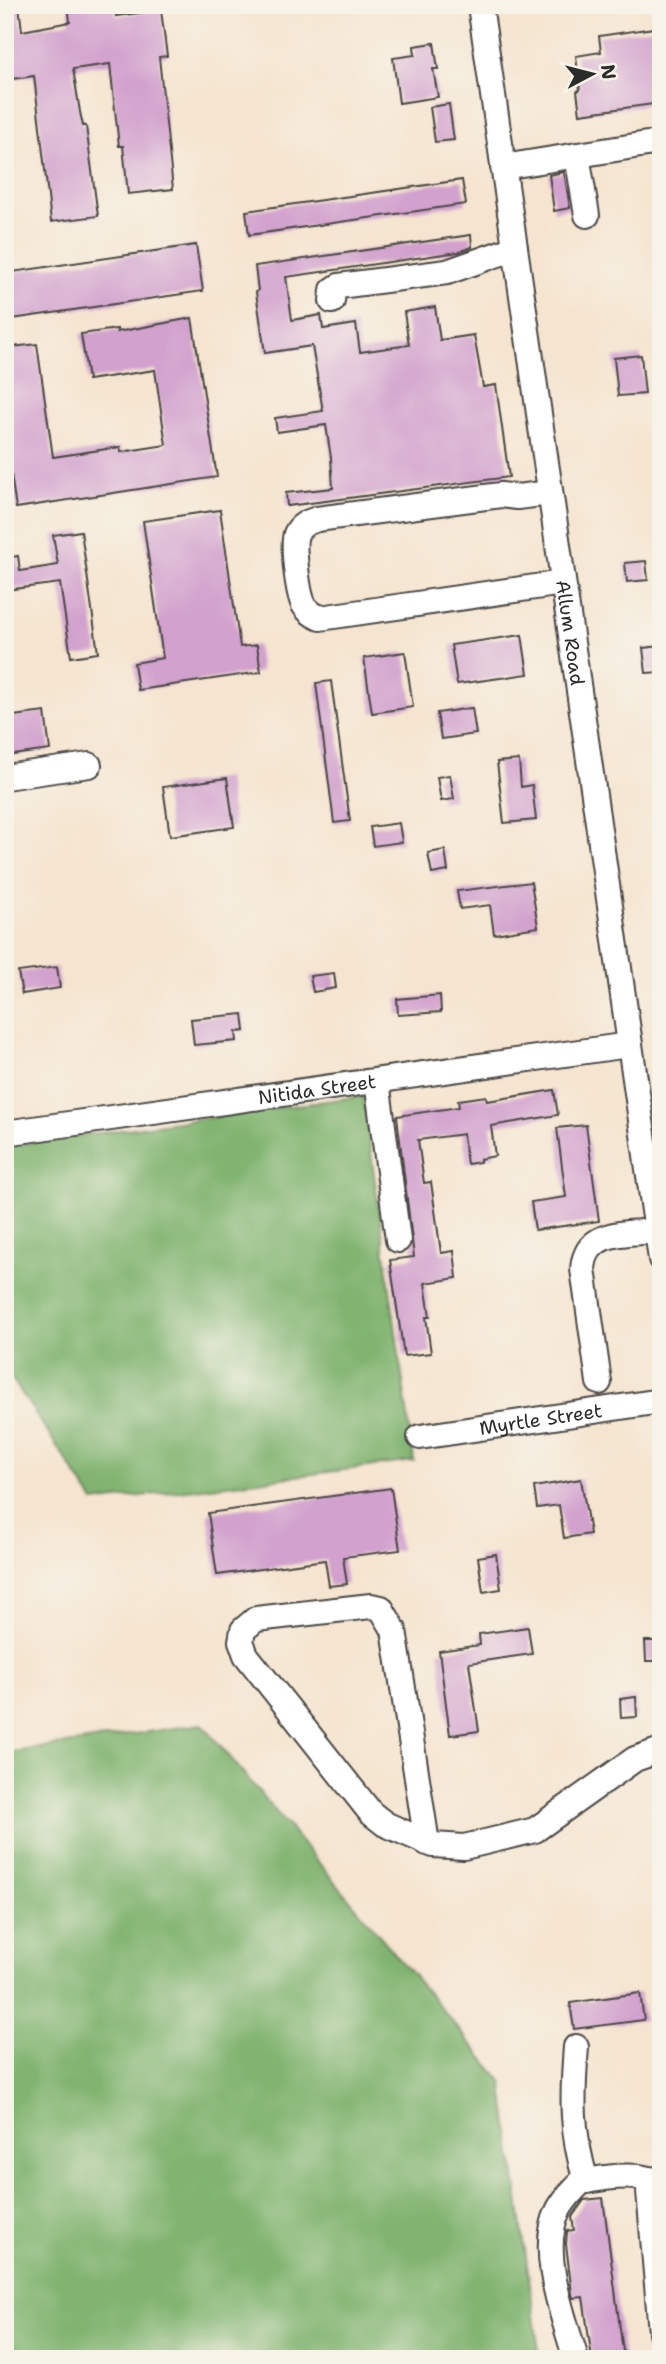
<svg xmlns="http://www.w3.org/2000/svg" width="666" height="2364" viewBox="0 0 666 2364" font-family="'Shantell Sans',sans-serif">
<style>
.forest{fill:#80b46f;stroke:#56704d;stroke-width:2}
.building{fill:#d2a1ce}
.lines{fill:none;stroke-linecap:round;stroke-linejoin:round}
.minor-casing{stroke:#494744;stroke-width:28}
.minor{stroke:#fff;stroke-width:24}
.labels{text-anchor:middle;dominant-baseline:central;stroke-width:5;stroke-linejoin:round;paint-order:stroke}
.street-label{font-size:19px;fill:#2b2b2b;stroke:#f7f3e8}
</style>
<rect width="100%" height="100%" fill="#f7f3e8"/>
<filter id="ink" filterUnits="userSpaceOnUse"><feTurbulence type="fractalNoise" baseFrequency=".0143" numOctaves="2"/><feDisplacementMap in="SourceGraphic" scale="14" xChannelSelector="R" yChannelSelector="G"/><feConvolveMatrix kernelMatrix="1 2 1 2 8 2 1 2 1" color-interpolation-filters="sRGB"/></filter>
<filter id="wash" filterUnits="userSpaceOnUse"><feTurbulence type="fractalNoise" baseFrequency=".00686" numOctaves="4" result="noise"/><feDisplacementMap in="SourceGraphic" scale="28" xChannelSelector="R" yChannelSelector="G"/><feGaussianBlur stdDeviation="1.57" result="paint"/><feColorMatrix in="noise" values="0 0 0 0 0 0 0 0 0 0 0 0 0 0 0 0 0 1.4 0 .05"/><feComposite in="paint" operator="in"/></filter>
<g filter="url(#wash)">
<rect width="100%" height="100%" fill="#f5e4cf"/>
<path class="forest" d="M363 1096 414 1461 94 1502 5 1368V1146Z
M202 1724 502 2081 540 2359H5V1753Z"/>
<g id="blocks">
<path class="building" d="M5 5H19L22 31 70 22 68 5H115L116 16 161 10 167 56 159 57 173 189 128 194 123 146H119L110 64 73 69 80 112 83 126H86L98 216 51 222 34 76 5 80Z
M654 28 661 77V103L580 114 577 91 580 90 576 56 601 52 599 36Z
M434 43 438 69H433L438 97 399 103 393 58 415 55 414 46Z
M449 104 454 140 435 142 430 107Z
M564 172 570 208 554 211 549 175Z
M462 180 466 204 249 235 246 211Z
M471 235 472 247 458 252 286 277 292 320 321 315 323 329 356 324 360 352 409 345 404 312 435 307 440 340 474 335 483 387 496 385 509 477 287 506 286 493 333 488 331 458 326 425 277 432 275 418 323 411 312 346 265 353 256 292 258 291 255 266Z
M196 245 203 291 5 320V273Z
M192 318 217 477 16 508 8 454 5 455V348L37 344 53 457 120 447 121 452 166 445 155 370 88 380 81 334 117 329V332Z
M641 355 645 394 618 396 614 358Z
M220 510 240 647 257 645 261 672 138 690 134 663 163 658 143 521Z
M81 531 98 653 71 657 60 583 5 590V558L18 556 20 571 58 565 53 535Z
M646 561 648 580 627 582 625 563Z
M522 635 528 674 457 684 451 645Z
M661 646V672L646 673 643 648Z
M405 652 413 707 372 713 364 658Z
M331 681 350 821 334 823 316 683Z
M472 708 476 734 441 739 437 713Z
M45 712 50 750 5 756V717Z
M519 760 521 787 532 785 536 820 504 823 497 762Z
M450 775 454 799 441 801 437 777Z
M227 778 234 827 170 836 163 787Z
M399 823 402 842 373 846 370 827Z
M445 850 448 871 432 874 428 853Z
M531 882 538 927 494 934 490 905 460 909 457 891Z
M57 967 60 988 22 994 18 972Z
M334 973 336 988 313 992 310 976Z
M440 995 441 1012 398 1015 397 999Z
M243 1014 245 1031 236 1032 237 1041 194 1045 191 1019Z
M554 1090 558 1115 491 1126 495 1156 480 1159V1162L467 1164 463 1134 418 1140 424 1183 431 1182 441 1253 454 1251 457 1278 425 1283 430 1317H426L431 1353 404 1356 390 1260 414 1257 397 1116 459 1107 458 1100 486 1096 487 1101Z
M586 1125 599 1221 535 1230 531 1202 566 1197 557 1128Z
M581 1479 590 1534 564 1538 559 1505 537 1508 534 1487Z
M391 1488 400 1550 343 1557 347 1584 329 1586 325 1560 217 1575 208 1513Z
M496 1554 501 1589 483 1592 478 1557Z
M528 1627 532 1654 469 1663 479 1731 450 1735 439 1651 480 1645 479 1634Z
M645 1641H661V1661H646Z
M636 1697 637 1717 621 1718 620 1699Z
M640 1993 644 2020 574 2029 570 2003Z
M603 2198 624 2359H592L583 2297 573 2298 572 2294 566 2244 567 2231 574 2230 572 2217 584 2200Z"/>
</g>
</g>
<g filter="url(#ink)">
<use href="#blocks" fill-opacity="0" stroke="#494744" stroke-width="2"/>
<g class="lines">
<defs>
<g id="minor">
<path id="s1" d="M480 5 661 1259"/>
<path d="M577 155 587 215"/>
<path d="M503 167 647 144"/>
<path d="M332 301 333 290 339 286 447 272 515 248"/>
<path d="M550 493 517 497 501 495 317 519C308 522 300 525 296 534 292 546 298 594 304 605 308 612 313 615 320 618L563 583"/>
<path d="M5 777 89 765"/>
<path d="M377 1081 398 1240"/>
<path id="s2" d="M5 1133 629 1045"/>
<path d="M599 1382 583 1269C586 1229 626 1234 657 1231"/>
<path id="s3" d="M420 1437 661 1401"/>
<path d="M427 1843 394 1630 381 1608 371 1606 256 1619 243 1630 241 1641 246 1655 371 1813 385 1824 433 1845 464 1847 535 1830 635 1759 661 1750"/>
<path d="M576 2047C572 2098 571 2131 586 2181"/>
<path d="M648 2179 661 2332"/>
<path d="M576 2359C564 2318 538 2252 558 2211 563 2200 573 2190 581 2182 600 2178 620 2175 639 2177 647 2178 652 2182 661 2178"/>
</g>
</defs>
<use href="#minor" class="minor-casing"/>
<use href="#minor" class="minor"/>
</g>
</g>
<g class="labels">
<g class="street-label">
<text stroke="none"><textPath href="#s1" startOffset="634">Allum Road</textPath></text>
<text stroke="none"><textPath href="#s2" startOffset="315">Nitida Street</textPath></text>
<text stroke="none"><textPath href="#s3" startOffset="122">Myrtle Street</textPath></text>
</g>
</g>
<rect width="666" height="2364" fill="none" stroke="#f7f3e8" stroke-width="28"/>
<g transform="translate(592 74) rotate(83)" stroke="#f7f3e8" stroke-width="5" paint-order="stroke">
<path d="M0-5L12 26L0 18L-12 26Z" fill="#2b2b2b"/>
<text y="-10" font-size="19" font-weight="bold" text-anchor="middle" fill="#2b2b2b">N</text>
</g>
</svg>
